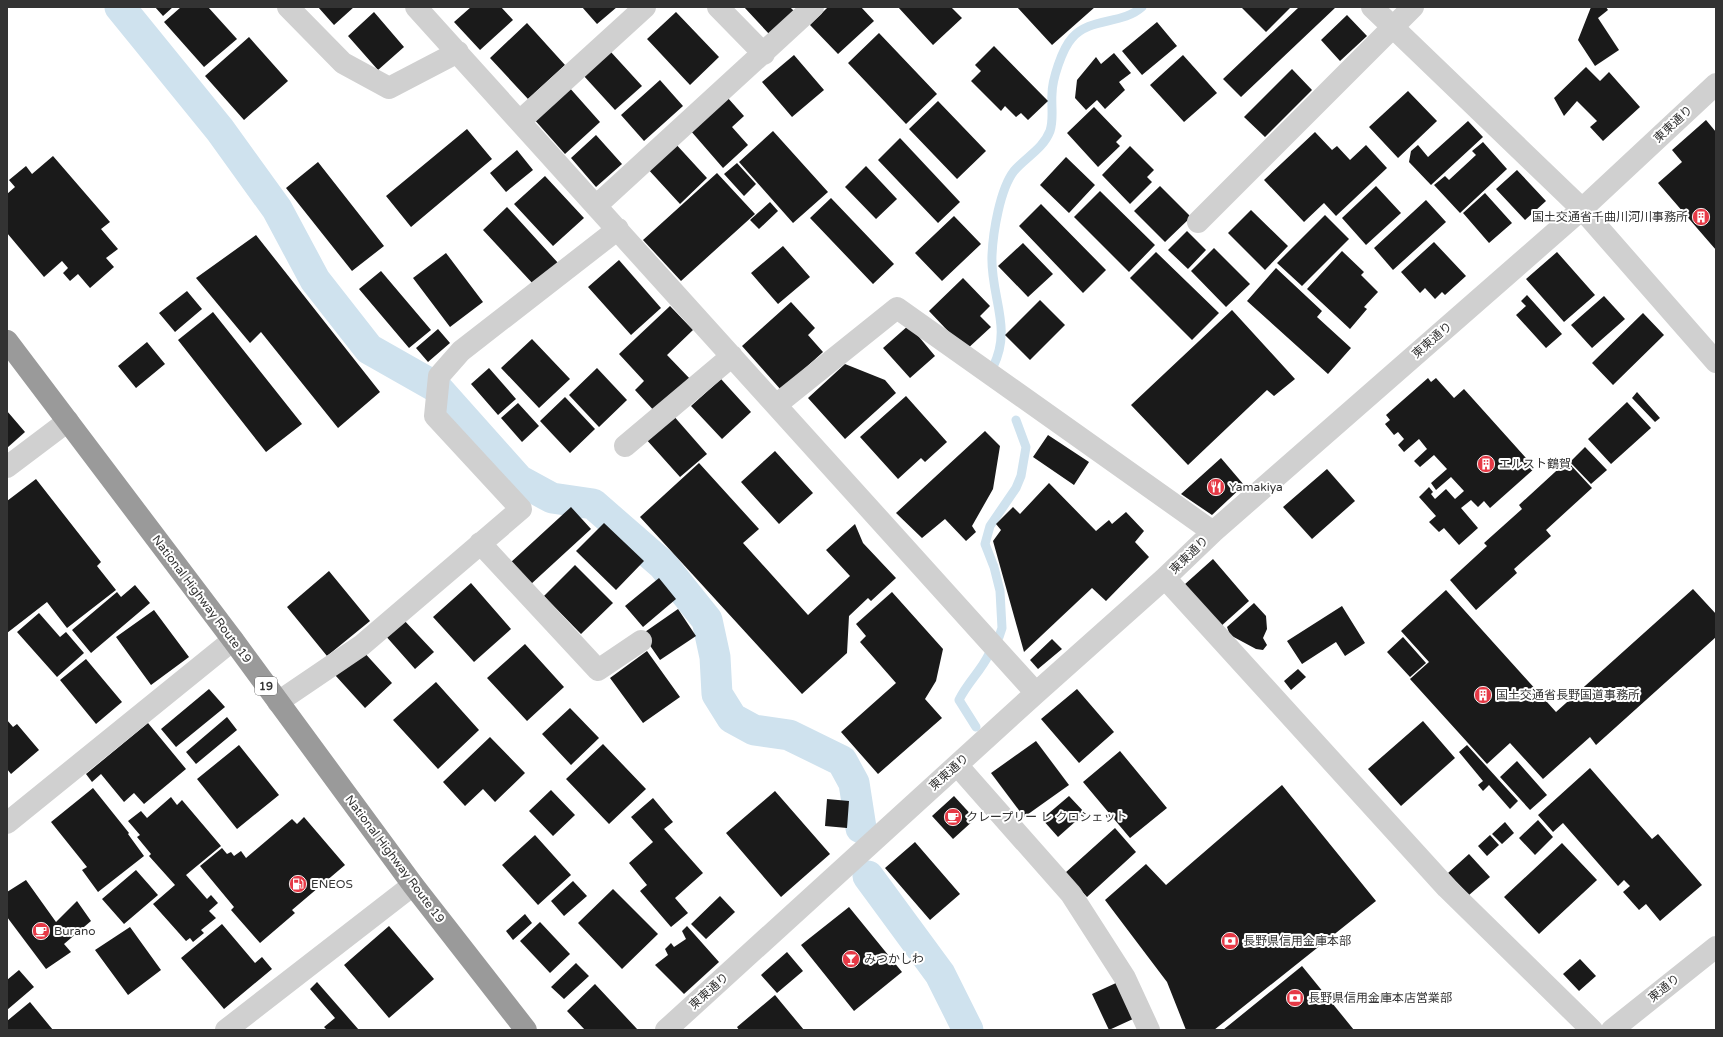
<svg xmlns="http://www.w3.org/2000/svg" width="1723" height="1037" viewBox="0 0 1723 1037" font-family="'Varela Round','Noto Sans JP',sans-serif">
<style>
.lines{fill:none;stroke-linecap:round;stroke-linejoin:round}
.stream{stroke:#cfe2ee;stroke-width:9}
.canal{stroke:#cfe2ee;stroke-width:31}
.building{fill:#1a1a1a}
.minor{stroke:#d0d0d0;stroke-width:22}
.highway{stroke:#9a9a9a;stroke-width:22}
.labels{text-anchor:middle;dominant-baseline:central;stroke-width:4;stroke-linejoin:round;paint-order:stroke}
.shield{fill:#fff;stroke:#707070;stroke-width:1}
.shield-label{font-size:11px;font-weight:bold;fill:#333}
.street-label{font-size:12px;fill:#333;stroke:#fff}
.poi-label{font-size:12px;fill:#333;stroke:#fff;text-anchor:start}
</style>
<rect width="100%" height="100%" fill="#fff"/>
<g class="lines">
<path class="stream" d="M993 367C1013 327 990 296 992 255 993 232 1000 189 1014 171 1026 157 1043 149 1050 131 1054 119 1051 106 1052 94 1052 80 1062 49 1072 38 1090 17 1122 25 1142 7
M999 637 1002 628 1000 591 994 567 985 544 990 526 1016 488 1021 476 1026 447 1016 420
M976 727 959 700C967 683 981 671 989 654"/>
<path class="canal" d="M120 7 220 130 277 209 315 280 369 349 436 387 519 480 552 498 593 504 663 565 707 620 715 657 717 694 732 718 754 730 789 735 842 761 854 783 861 828
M868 876 940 974 968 1030"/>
</g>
<path class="building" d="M155 7H173L163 16Z
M181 7H208L237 39 204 67 164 22Z
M318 7H354L334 25Z
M471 7H501L513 20 480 50 454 22Z
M582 7H617L597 24Z
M744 7H790L795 12 770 35Z
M828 7H861L874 21 838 54 810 25Z
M898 7H951L962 18 933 45Z
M1017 7H1095L1052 45Z
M1241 7H1291L1266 32Z
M1299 7H1336L1241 97 1223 79Z
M1591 7H1606L1608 10 1598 18 1619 50 1595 66 1578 40Z
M374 12 404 47 378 70 348 36Z
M676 12 719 57 690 85 647 39Z
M1347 15 1367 36 1340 61 1321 40Z
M1157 22 1177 46 1142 75 1122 51Z
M527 23 565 65 528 99 490 58Z
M879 33 937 94 906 124 848 63Z
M249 37 288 81 244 120 205 76Z
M994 46 1048 101 1028 120 1021 113 1016 117 1005 106 1001 111 971 81 981 71 975 65Z
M610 51 642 86 615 110 583 75Z
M1114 53 1131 73 1119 82 1125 90 1105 109 1097 100 1086 110 1075 98 1077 80 1096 57 1101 64Z
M794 55 824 90 792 117 762 82Z
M1183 55 1217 93 1184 122 1150 85Z
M1586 67 1600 81 1609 72 1640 107 1603 141 1590 127 1597 121 1577 101 1564 116 1554 98Z
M1292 69 1312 90 1265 137 1244 117Z
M660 80 683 106 644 141 621 115Z
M568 86 600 122 565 154 533 118Z
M1408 91 1437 121 1398 158 1369 127Z
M727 97 744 116 732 127 748 145 723 168 690 130Z
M938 101 986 151 957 179 909 129Z
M1094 107 1122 136 1116 142 1120 146 1098 167 1067 133Z
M1706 120 1716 132V250L1658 183 1682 162 1672 150Z
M1468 121 1483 137 1431 185 1409 162 1411 151 1418 145 1428 157Z
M467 129 492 159 411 227 386 196Z
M773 131 828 192 793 223 739 162Z
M1315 132 1332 150 1337 146 1350 160 1366 145 1387 168 1336 216 1324 203 1304 222 1264 180Z
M596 135 622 164 596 187 571 158Z
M900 138 960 202 938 223 878 160Z
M673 141 707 178 680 204 646 167Z
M1483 142 1507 169 1460 213 1434 185 1445 176 1449 180 1476 155 1472 151Z
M1130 146 1154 170 1147 177 1152 182 1130 204 1102 175Z
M517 150 533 170 506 192 490 173Z
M53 156 110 222 101 229 118 249 106 258 114 267 90 288 78 274 70 281 63 273 68 268 62 261 44 277 7 233V194L15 187 9 180 26 166 32 174Z
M1066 157 1095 185 1069 213 1040 185Z
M318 162 384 246 352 271 286 188Z
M737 163 756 184 744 196 724 174Z
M866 166 897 199 876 219 845 187Z
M1517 170 1546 201 1525 220 1496 189Z
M717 173 755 214 681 281 643 240Z
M545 176 584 218 553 246 514 204Z
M1160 186 1191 217 1165 242 1134 211Z
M1376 186 1401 213 1366 245 1342 218Z
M1100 191 1155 245 1129 272 1074 217Z
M1485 193 1512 223 1489 243 1463 213Z
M831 198 894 264 873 284 810 218Z
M1426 200 1446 222 1393 270 1374 248Z
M770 202 778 211 759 229 750 220Z
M1041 204 1106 270 1083 293 1019 226Z
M507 207 559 264 535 286 483 230Z
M1251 210 1288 246 1265 270 1228 233Z
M1325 215 1349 239 1302 286 1277 263Z
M954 216 981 244 942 281 915 253Z
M1187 231 1206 250 1188 269 1168 250Z
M256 235 380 392 338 428 261 332 250 343 196 278Z
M1434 242 1466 276 1445 295 1442 292 1435 299 1425 288 1420 293 1401 272Z
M1023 243 1053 274 1028 297 998 266Z
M783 246 810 277 778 304 751 273Z
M1214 248 1250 284 1226 307 1191 271Z
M1342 251 1364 272 1361 275 1378 292 1364 307 1367 309 1350 329 1307 289Z
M1156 252 1219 313 1192 340 1130 278Z
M1557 252 1595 295 1564 322 1526 279Z
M446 253 483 302 450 327 413 278Z
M619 260 661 308 631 335 588 287Z
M1276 268 1322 311 1317 317 1351 348 1328 374 1247 301Z
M381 271 431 330 409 348 359 289Z
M963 278 990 306 980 316 991 327 966 350 929 311Z
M187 291 202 309 175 332 159 313Z
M1527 295 1562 334 1546 348 1516 315 1526 306 1521 301Z
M1604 296 1625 319 1592 348 1571 325Z
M1040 300 1065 325 1030 360 1005 335Z
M791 302 815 328 808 335 823 352 781 390 742 346Z
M670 306 693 330 667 355 692 381 657 414 635 390 644 381 619 354Z
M1232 310 1295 379 1274 396 1267 390 1188 465 1131 405Z
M213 312 302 424 266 452 178 340Z
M1643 313 1664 335 1613 385 1592 363Z
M909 325 935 356 910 378 883 348Z
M438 329 450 343 428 362 416 348Z
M532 339 570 379 539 408 501 368Z
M147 342 165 364 136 388 118 366Z
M845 364 885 380 896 393 845 439 808 398Z
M489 368 516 399 498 415 471 384Z
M597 368 627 400 599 427 569 395Z
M1428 378 1431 382 1436 378 1454 398 1464 389 1535 468 1490 508 1484 501 1478 507 1471 500 1461 508 1478 528 1459 545 1444 528 1439 532 1429 522 1436 516 1419 497 1429 487 1433 492 1431 494 1435 499 1446 489 1455 499 1464 491 1451 477 1436 490 1431 483 1447 469 1434 455 1420 467 1414 461 1427 449 1419 439 1404 452 1398 445 1404 439 1398 432 1394 435 1385 424 1390 420 1386 415Z
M721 379 751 412 722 439 691 406Z
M1637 392 1660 418 1655 422 1632 398Z
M906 396 947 442 925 462 921 458 898 479 860 437Z
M565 397 595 429 570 453 540 421Z
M1627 402 1651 428 1611 464 1588 439Z
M518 403 539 426 522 442 501 418Z
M7 411 25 432 7 448Z
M672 414 707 454 680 477 645 438Z
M985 431 1000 446 993 489 972 526 976 532 966 541 945 519 922 538 896 513Z
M1048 435 1089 462 1074 485 1033 457Z
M1585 447 1607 470 1591 484 1570 462Z
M775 451 813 493 779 524 741 482Z
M1221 458 1244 485 1212 515 1181 494Z
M1567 461 1592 488 1546 530 1551 536 1514 569 1517 573 1476 610 1450 580 1487 546 1484 543 1522 509 1519 505Z
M699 463 759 529 743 543 808 615 850 576 826 550 855 524 863 543 896 578 871 601 868 598 849 616 847 653 802 694 640 517Z
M1327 469 1355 501 1312 539 1283 507Z
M36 479 101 562 97 566 116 590 67 628 47 602 7 633V501Z
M1049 483 1096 531 1109 520 1112 524 1126 512 1144 531 1135 542 1149 557 1106 601 1092 588 1024 652 993 541 1001 530 996 524 1013 507 1020 514Z
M571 507 591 529 530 585 510 563Z
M604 523 644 561 616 590 576 551Z
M1213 559 1249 601 1220 627 1184 585Z
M575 565 613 603 581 634 544 596Z
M329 571 370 621 327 656 287 607Z
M659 578 676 599 643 627 625 606Z
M471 583 511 629 474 662 433 617Z
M135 585 150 603 91 653 72 630 117 592 121 597Z
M1693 589 1716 614V637L1596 745 1590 737 1543 779 1510 743 1487 764 1410 679 1429 662 1401 631 1446 590 1556 712Z
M892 592 943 649 936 681 925 699 942 718 878 774 841 732 896 683 860 642 866 636 856 624Z
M1254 603 1266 616 1267 629 1263 638 1267 645 1263 650 1256 649 1230 635 1227 627Z
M1342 606 1365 643 1345 656 1336 642 1302 664 1287 641Z
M678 609 696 636 660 660 642 634Z
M154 610 189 657 151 685 116 637Z
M39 613 60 637 66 632 84 653 57 677 17 632Z
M402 618 434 652 415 669 384 634Z
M1403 637 1426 663 1410 677 1387 652Z
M1052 639 1062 649 1038 669 1030 660Z
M525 644 564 687 527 721 487 678Z
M362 650 392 683 365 708 335 675Z
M647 651 680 697 643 723 610 678Z
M86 659 122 702 96 724 60 680Z
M1298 669 1306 677 1291 690 1284 681Z
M436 682 479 730 438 769 393 720Z
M209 689 225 707 176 747 161 729Z
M1077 689 1114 732 1079 763 1041 719Z
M570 708 599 738 571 765 542 734Z
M227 717 237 730 196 764 186 752Z
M7 720 13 727 17 724 39 750 11 774 7 769Z
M1423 721 1455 758 1401 806 1368 769Z
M148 723 186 769 144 804 134 793 124 802 101 774 92 782 86 774Z
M490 737 525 773 495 802 483 789 465 806 443 782Z
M1036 741 1069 785 1024 817 991 773Z
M603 744 646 789 609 824 566 779Z
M239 745 279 795 237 829 197 779Z
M1467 745 1518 801 1510 809 1489 785 1483 791 1478 785 1483 781 1459 752Z
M1120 751 1167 808 1130 838 1083 782Z
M1517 761 1547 795 1530 810 1500 777Z
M1590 768 1652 839 1658 834 1702 885 1660 921 1646 904 1639 910 1623 892 1630 886 1624 880 1618 886 1563 823 1553 832 1538 815Z
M1282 785 1376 901 1214 1030H1186L1167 982 1105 900 1146 864 1166 885Z
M93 788 129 833 128 834 144 856 98 892 82 870 87 867 51 822Z
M551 790 575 815 553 836 529 811Z
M775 791 830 854 781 897 726 833Z
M954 796 975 819 953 839 932 816Z
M1069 796 1085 813 1058 837 1042 819Z
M171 797 177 805 182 800 221 846 186 875 207 899 211 895 218 903 209 911 216 918 201 930 204 933 193 942 190 938 186 941 153 904 175 885 149 856 151 854 137 837 140 835 128 821 141 811 147 818Z
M653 798 673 822 664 829 703 873 675 898 688 913 671 927 640 891 647 885 629 863 653 842 631 817Z
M827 799 849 801 847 828 825 826Z
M304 817 345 865 292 910 295 913 260 943 231 910 234 907 200 866 222 848 227 854 231 852 234 856 241 851 246 858 292 819 297 824Z
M1538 820 1553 837 1535 855 1519 838Z
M1505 822 1514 833 1502 844 1492 834Z
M1115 828 1136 852 1087 897 1065 873Z
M535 835 571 875 538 905 502 865Z
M1490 835 1499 845 1487 856 1478 846Z
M915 842 960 894 930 920 885 868Z
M1562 843 1597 880 1539 934 1504 897Z
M1469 854 1490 877 1469 895 1448 873Z
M136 870 158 895 124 924 102 899Z
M26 880 56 922 77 901 91 921 64 944 71 952 46 969 7 917V892Z
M573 881 587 896 564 916 551 901Z
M613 889 658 934 622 969 578 923Z
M720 896 735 912 706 939 691 924Z
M849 907 902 972 854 1011 801 945Z
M525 914 532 923 513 940 506 931Z
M540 922 570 954 550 973 520 941Z
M222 924 255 963 262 957 272 969 224 1009 181 958Z
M389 926 434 979 389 1018 344 965Z
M687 926 719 962 684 994 655 965 668 955 665 949 671 943 674 947 686 939 682 931Z
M130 927 161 970 128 995 95 950Z
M787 952 803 971 777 993 761 975Z
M1580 959 1596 976 1579 991 1563 974Z
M576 963 589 976 564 999 551 987Z
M1302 966 1354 1030H1223Z
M19 970 34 987 7 1010V980Z
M317 982 359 1030H327L324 1027 335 1018 310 989Z
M1116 983 1133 1019 1109 1030 1092 994Z
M595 984 638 1030H585L567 1011Z
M775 995 804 1030H739L737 1027Z
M30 1002 53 1030H7V1021Z"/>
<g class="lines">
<path class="minor" d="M288 7 343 63 389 88 458 52
M416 7 1036 693
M718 7 764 54
M1372 7 1582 209 1716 362
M520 121 645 7
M597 205 813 7
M1198 222 1413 7
M776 405 897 308 1213 532
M625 446 732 356
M7 467 68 421
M480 543 598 670 641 641
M1165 578 1447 888 1592 1030
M278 702 362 645 521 509 435 416 439 376 461 351 618 229
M957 765 1071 894 1125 978 1149 1030
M7 823 233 640
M226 1030 413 885
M666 1030 1036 693 1165 578 1213 532 1582 209 1716 84
M1612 1030 1716 947"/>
<path class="highway" d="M7 341 233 640 413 885 526 1030"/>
</g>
<defs>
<symbol id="building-disc" viewBox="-11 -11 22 22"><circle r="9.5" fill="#e63946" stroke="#fff"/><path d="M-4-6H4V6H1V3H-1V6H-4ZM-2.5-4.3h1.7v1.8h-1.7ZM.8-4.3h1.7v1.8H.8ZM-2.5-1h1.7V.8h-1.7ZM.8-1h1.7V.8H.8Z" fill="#fff"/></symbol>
<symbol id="restaurant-disc" viewBox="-11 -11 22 22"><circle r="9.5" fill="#e63946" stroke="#fff"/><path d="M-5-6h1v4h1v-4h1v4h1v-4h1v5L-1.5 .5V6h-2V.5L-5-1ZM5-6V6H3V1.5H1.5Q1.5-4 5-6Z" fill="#fff"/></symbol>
<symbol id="cafe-disc" viewBox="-11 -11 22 22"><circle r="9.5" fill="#e63946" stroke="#fff"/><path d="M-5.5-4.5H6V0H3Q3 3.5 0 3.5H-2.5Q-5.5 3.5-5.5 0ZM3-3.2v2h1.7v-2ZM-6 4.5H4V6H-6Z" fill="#fff"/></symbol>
<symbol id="fuel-disc" viewBox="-11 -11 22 22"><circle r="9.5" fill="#e63946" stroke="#fff"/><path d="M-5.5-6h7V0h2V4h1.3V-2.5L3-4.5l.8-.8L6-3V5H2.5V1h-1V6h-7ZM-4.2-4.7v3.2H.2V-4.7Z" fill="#fff"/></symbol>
<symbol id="bank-disc" viewBox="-11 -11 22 22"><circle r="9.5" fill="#e63946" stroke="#fff"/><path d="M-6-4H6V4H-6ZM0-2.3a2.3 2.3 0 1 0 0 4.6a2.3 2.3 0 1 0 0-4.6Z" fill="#fff"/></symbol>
<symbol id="bar-disc" viewBox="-11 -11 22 22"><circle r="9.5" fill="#e63946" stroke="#fff"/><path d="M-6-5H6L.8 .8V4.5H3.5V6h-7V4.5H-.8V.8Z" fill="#fff"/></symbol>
</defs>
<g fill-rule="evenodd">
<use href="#building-disc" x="1691" y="207" width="20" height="20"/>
<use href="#building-disc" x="1476" y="454" width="20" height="20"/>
<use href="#restaurant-disc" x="1206" y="477" width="20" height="20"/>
<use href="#building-disc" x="1473" y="685" width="20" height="20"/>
<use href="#cafe-disc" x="943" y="807" width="20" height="20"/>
<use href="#fuel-disc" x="288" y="874" width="20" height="20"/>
<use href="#cafe-disc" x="31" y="921" width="20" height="20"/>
<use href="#bank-disc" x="1220" y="931" width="20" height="20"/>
<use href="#bar-disc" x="841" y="949" width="20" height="20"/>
<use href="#bank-disc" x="1285" y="988" width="20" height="20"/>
</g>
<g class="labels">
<rect class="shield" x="255" y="677" width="22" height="18" rx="3"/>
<g class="shield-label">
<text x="266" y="686">19</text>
</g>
<g class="street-label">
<text transform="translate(1673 124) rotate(-43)">東東通り</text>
<text transform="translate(1432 340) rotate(-41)">東東通り</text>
<text transform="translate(1189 555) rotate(-44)">東東通り</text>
<text transform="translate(202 599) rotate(53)">National Highway Route 19</text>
<text transform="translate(949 772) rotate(-42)">東東通り</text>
<text transform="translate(395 859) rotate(53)">National Highway Route 19</text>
<text transform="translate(1664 988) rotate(-39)">東通り</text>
<text transform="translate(709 991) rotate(-42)">東東通り</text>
</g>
<g class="poi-label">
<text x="1688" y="217" text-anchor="end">国土交通省千曲川河川事務所</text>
<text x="1499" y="464">エルスト鶴賀</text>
<text x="1229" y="487">Yamakiya</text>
<text x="1496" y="695">国土交通省長野国道事務所</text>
<text x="966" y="817">クレープリー レ クロシェット</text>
<text x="311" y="884">ENEOS</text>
<text x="54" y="931">Burano</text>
<text x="1243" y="941">長野県信用金庫本部</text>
<text x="864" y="959">みつかしわ</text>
<text x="1308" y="998">長野県信用金庫本店営業部</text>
</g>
</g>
<rect width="1723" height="1037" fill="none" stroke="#333333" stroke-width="16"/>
</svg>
